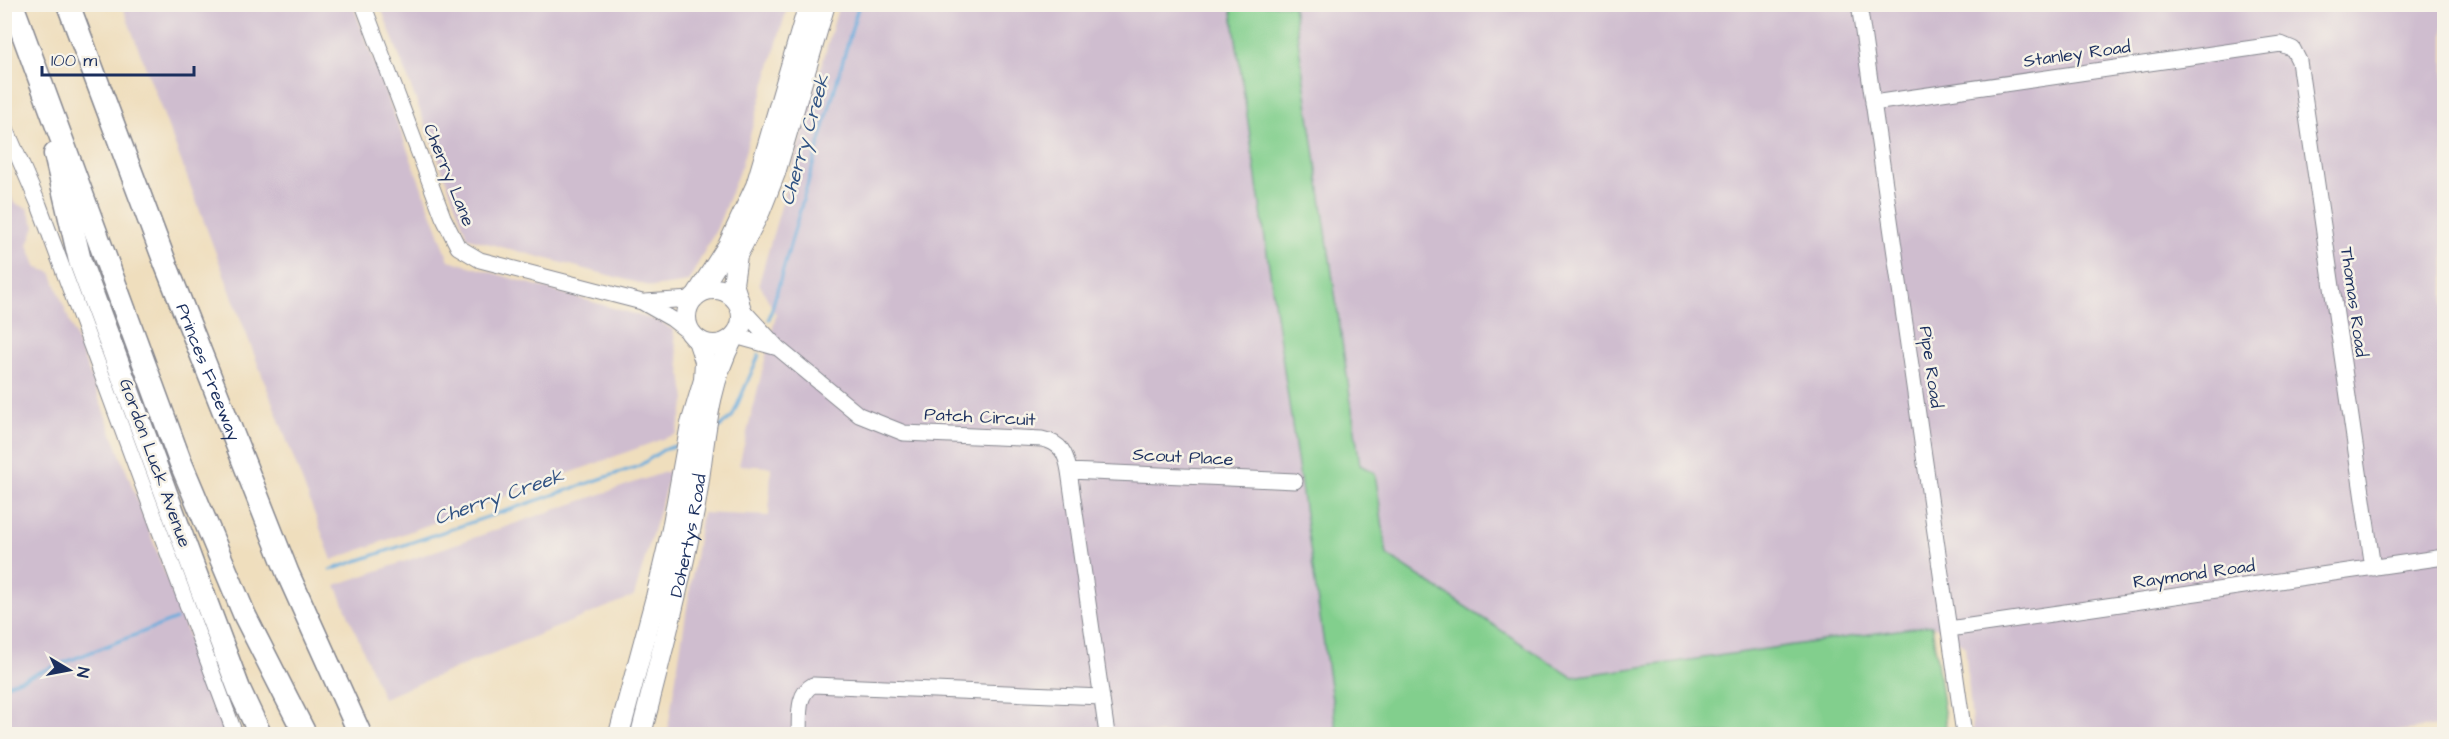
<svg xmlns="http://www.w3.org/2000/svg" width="2449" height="739" viewBox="0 0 2449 739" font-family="'Architects Daughter',sans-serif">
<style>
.industrial{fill:#cfbdcf}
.green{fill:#82cf8d;stroke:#4e7f76;stroke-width:1.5}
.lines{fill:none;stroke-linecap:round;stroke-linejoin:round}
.stream{stroke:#67acdd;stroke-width:3}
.minor-casing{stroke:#85868e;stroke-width:17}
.major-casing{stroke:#85868e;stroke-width:22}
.highway-casing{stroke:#85868e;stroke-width:25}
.minor{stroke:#fff;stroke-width:15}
.major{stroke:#fff;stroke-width:20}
.highway{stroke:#fff;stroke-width:22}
.labels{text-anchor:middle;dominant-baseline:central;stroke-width:5;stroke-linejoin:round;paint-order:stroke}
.street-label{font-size:18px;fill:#1b2f5e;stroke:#f7f3e8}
.water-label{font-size:20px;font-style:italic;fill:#325484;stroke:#f7f3e8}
</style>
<rect width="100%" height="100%" fill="#f7f3e8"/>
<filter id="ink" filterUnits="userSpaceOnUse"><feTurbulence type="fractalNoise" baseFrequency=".0167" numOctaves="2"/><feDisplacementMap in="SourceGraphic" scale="12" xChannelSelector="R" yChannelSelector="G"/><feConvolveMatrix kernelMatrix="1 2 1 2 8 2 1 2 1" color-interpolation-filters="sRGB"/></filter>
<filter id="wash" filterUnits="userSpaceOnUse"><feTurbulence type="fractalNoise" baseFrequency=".008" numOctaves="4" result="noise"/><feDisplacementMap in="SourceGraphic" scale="24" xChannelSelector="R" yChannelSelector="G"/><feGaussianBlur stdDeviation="1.35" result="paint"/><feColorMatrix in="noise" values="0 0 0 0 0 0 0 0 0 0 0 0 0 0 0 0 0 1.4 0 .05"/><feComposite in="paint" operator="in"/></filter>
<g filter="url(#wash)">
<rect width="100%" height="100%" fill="#efdebd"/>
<path class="industrial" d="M122 5H353L449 260 661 322 673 330 686 399 676 434 332 560Z
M380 5H788L741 166 717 228 688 282 653 287 468 238Z
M839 5H1231L1337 734H667L702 513 769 516 771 467 739 465 776 315 759 283Z
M1293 5H2444V725L2379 734H1973L1965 646 1932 625 1572 677 1387 555 1375 473 1360 465Z
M4 177 14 203 27 208 35 226 28 245 37 268 51 272 226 734H5Z
M671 470 634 596 383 698 336 585Z"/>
<path class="green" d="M1231 5H1293L1360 465 1375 473 1387 555 1572 677 1932 625 1947 734H1337Z"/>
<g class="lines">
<path class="stream" d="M769 319 859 4
M717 429 732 417 759 355
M330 570 639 466 663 450 675 446
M4 686 176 619"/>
</g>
</g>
<g filter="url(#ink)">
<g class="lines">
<defs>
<path id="minor" d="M363 4 443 217 458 247 480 260 642 302 672 319 691 334
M1859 4 1964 734
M1873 103 2281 44 2293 49 2299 61 2373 568
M4 124 39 205 235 734
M645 302 691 299
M742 309 778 348 859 415 904 433 1042 439C1061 443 1066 453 1069 471L1107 734
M735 336 778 348
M1069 471 1295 481
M1949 629 2444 557
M799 734C800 718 796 694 813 685L1102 697"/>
<g id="major">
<circle cx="714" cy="317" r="28"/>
<path d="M698 293 728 246 756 186 809 4"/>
<path d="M739 302 733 284 737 255 760 211 775 173 825 4"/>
<path d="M619 734 656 597 672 529 691 424 704 380 705 361 698 340"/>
<path id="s1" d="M641 734C660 660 679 587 694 511 705 452 704 392 733 338"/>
</g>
<g id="highway">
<path d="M12 4 180 461 245 616 305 734"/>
<path id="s2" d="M68 4 166 265 288 574 360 734"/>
<path d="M55 154 80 261 204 596 239 689 260 734"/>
</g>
</defs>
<use href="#minor" class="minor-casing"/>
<use href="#major" class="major-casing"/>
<use href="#highway" class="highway-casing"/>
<use href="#minor" class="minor"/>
<use href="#major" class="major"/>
<use href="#highway" class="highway"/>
</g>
</g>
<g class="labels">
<g class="street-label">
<text transform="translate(2077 54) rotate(-8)">Stanley Road</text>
<text transform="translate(449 175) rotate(68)">Cherry Lane</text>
<text transform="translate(2354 302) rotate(82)">Thomas Road</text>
<text transform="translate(1931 367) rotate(82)">Pipe Road</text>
<text stroke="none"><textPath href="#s2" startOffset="394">Princes Freeway</textPath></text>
<text transform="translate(980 417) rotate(3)">Patch Circuit</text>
<text transform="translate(1183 457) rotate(3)">Scout Place</text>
<text transform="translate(155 463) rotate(70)">Gordon Luck Avenue</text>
<text stroke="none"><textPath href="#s1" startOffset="204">Dohertys Road</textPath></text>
<text transform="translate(2194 574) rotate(-8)">Raymond Road</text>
</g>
<g class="water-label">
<text transform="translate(805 140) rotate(-74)">Cherry Creek</text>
<text transform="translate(499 497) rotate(-19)">Cherry Creek</text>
</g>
</g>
<rect width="2449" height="739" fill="none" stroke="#f7f3e8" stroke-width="24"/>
<g transform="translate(69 670) rotate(100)" stroke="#f7f3e8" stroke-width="4.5" paint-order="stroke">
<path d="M0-4.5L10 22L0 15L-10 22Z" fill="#1b2f5e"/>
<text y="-9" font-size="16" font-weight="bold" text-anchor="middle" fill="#1b2f5e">N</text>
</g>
<path d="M42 66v9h152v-9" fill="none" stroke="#1b2f5e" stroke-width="3"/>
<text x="51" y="66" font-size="18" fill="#1b2f5e" stroke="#f7f3e8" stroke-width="4.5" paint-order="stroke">100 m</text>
</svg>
